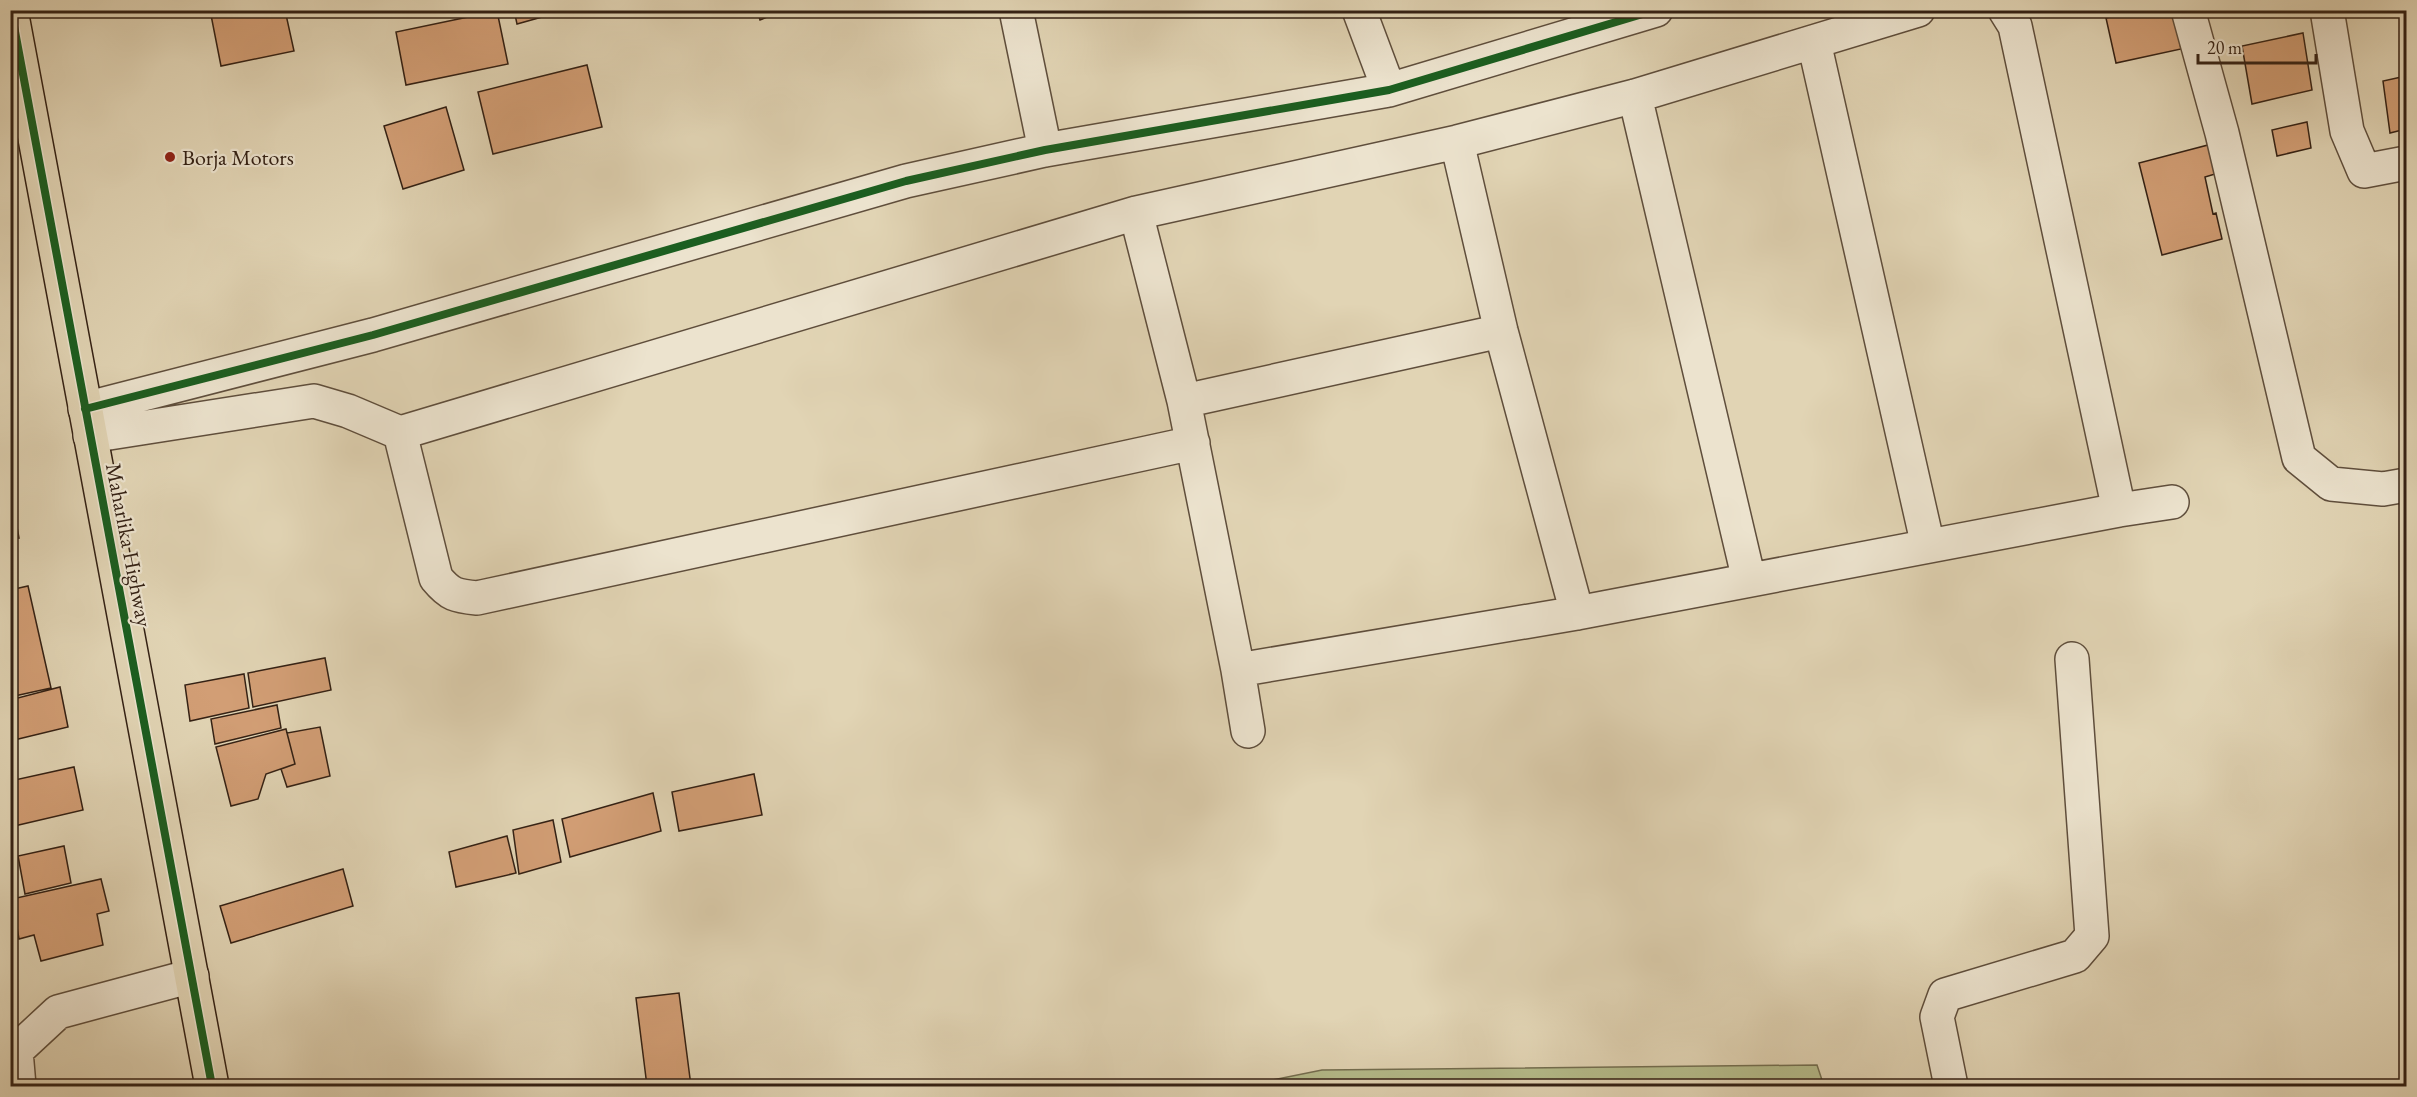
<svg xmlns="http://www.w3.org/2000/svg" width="2417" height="1097" viewBox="0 0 2417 1097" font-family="'EB Garamond',serif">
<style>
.green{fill:#b5bc8b;stroke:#746e50;stroke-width:1.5}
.building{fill:#d29e75;stroke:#342114;stroke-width:1.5}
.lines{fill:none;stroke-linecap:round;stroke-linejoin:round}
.minor-casing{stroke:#5f4e3c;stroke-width:36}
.major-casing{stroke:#342114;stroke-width:36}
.minor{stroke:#ece3ce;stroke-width:33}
.major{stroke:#e1d4b4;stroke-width:33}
.cycleway-casing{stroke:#ece3ce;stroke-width:11}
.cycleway{stroke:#1b5e20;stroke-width:8}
.poi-dot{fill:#8f2418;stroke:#ece3ce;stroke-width:2}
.labels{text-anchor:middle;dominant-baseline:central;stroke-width:4.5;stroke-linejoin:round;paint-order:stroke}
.poi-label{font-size:22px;fill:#342114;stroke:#ece3ce;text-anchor:start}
.street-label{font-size:22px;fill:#342114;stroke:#ece3ce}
</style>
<rect width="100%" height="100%" fill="#e1d4b4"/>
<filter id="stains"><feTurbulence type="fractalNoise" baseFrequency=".00333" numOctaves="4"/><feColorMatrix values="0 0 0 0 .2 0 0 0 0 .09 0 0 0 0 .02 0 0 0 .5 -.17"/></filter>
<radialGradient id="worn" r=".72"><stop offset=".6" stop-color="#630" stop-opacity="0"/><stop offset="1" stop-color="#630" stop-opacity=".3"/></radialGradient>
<path class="green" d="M1817 1065 1824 1086H1243L1322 1070Z"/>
<path class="building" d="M210 10H285L294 51 221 66Z
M514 10H567L517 24Z
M757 10H784L760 20Z
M1368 10H1409L1370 20Z
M2136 10H2174L2181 49 2116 63 2106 18Z
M497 11 508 64 406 85 396 32Z
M2303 33 2312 90 2252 104 2242 46Z
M587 65 602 127 493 154 478 92Z
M2406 76V129L2390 133 2383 81Z
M446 107 464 170 403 189 384 126Z
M2307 122 2311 148 2277 156 2272 130Z
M2208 145 2215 174 2205 177 2213 214 2216 213 2222 239 2162 255 2139 163Z
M10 488 19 538 10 539Z
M28 586 51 688 10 697V590Z
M325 658 331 690 253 707 248 673Z
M244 674 249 708 190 721 185 685Z
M60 687 68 727 10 741V700Z
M277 705 281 728 215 744 211 719Z
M320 727 330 776 287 787 281 769 295 764 287 733Z
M286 729 295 764 266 774 258 799 231 806 216 747Z
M74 767 83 810 10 827V781Z
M754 774 762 815 679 831 672 792Z
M653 793 661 831 570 857 562 819Z
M553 820 561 862 519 874 513 830Z
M507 836 516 873 456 887 449 852Z
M64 846 71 883 25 894 18 856Z
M343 869 353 906 231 943 220 906Z
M101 879 109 911 97 914 103 945 41 961 34 935 19 939 12 899Z
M679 993 691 1086H647L636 998Z"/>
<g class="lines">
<defs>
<path id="minor" d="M1016 10 1045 150
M1359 10 1389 90
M2005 10 2015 26 2119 510
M2188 10 2222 133 2299 458 2331 484 2383 489 2406 485
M2327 10 2347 131 2364 171 2406 163
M1814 42 1928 546
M1635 96 1749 580
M1457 142 1501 331 1577 613
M1136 213 1184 401 1238 670 1248 731
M1184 401 1501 331
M85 409 373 335 906 181 1045 150 1389 90 1656 10
M400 433 1136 213 1457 142 1635 96 1918 10
M90 436 314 401 348 411 400 433 436 578C450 595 456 596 477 598L1193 443
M1238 670 1577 613 2119 510 2172 502
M19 1086 16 1051 58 1012 192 976
M1951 1086 1937 1017 1945 995 2075 956 2092 936 2072 659"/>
<path id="major" d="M11 10 212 1086"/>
</defs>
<use href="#minor" class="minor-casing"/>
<use href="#major" class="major-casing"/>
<use href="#minor" class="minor"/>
<use href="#major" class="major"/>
<defs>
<path id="cycleway" d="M11 10 212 1086
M85 409 373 335 906 181 1045 150 1389 90 1656 10"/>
</defs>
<use href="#cycleway" class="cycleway-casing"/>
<use href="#cycleway" class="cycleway"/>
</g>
<circle class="poi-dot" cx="170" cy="157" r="6"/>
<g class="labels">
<g class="poi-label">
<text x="182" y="157">Borja Motors</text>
</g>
<g class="street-label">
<text transform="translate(129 545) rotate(79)">Maharlika Highway</text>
</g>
</g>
<rect width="2417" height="1097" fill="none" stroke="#e1d4b4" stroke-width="36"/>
<rect x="12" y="12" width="2393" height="1073" fill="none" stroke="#342114" stroke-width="3"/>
<rect x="18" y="18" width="2381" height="1061" fill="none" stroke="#342114" stroke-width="1.5"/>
<path d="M2198 54v9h118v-9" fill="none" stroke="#342114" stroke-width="3"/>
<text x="2207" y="54" font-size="18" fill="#342114" stroke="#ece3ce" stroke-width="4.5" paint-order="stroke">20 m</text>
<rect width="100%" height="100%" filter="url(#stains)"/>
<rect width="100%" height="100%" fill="url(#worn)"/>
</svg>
